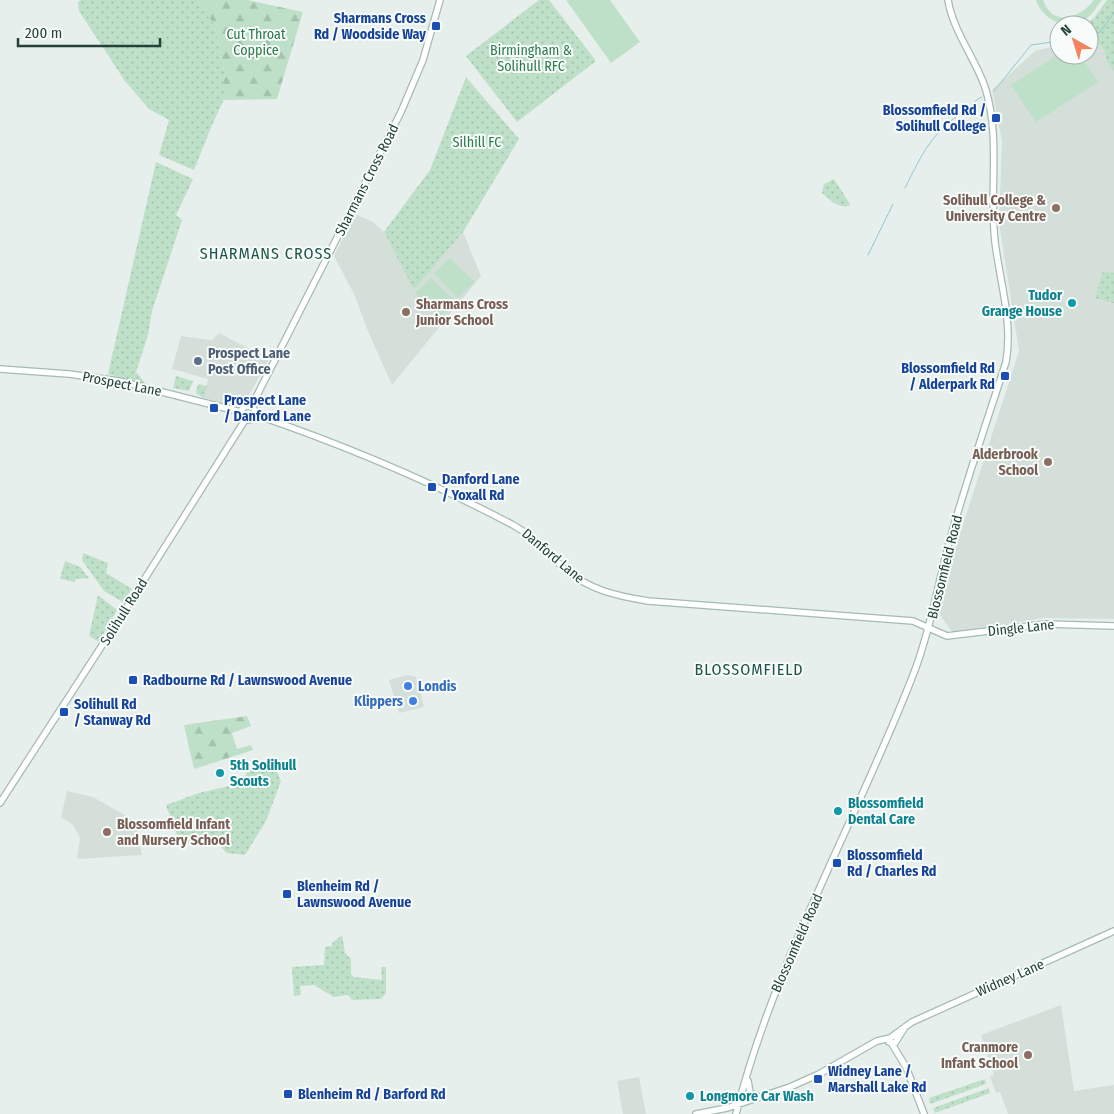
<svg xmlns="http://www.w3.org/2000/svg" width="1114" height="1114" viewBox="0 0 1114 1114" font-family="'Fira Sans Condensed',sans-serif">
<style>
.built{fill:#d4dfda}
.grass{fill:url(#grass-dots)}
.forest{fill:url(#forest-firs)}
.pitch{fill:#bfe0c8}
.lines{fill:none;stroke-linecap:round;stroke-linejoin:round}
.stream{stroke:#8ec9d4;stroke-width:1}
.secondary-casing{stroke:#a4bbb3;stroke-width:8}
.secondary{stroke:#fff;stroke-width:5.5}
.transit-dot{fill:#1a4fb4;stroke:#f7fbf9;stroke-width:2}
.education-dot{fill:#8d6e63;stroke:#f7fbf9;stroke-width:2}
.culture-dot{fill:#0f9aa8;stroke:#f7fbf9;stroke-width:2}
.service-dot{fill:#5c6f8a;stroke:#f7fbf9;stroke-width:2}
.shop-dot{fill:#3f7fe0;stroke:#f7fbf9;stroke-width:2}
.labels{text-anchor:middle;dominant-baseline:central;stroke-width:4;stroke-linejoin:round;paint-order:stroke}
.transit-label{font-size:14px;font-weight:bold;fill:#164399;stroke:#f7fbf9;text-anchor:start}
.park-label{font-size:14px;fill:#2d7a4b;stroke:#f7fbf9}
.street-label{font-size:14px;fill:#24423a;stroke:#f7fbf9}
.education-label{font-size:14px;font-weight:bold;fill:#785e54;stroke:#f7fbf9;text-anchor:end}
.culture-label{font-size:14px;font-weight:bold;fill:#0d838f;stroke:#f7fbf9;text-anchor:start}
.service-label{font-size:14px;font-weight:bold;fill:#4e5e75;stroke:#f7fbf9;text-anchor:start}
.shop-label{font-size:14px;font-weight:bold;fill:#366cbe;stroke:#f7fbf9;text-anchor:start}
.quarter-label{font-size:16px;letter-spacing:1px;fill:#1f5548;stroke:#f7fbf9}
</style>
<defs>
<pattern id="grass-dots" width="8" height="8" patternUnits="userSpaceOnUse" patternTransform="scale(1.25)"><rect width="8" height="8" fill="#bfe0c8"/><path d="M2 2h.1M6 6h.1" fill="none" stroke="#a4c1ad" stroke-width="1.8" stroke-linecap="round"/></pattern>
<pattern id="forest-firs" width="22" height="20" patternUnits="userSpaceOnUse" patternTransform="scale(1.25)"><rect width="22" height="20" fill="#bfe0c8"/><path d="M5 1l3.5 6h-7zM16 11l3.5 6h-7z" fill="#a4c1ad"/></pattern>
</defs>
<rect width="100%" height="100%" fill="#e6efeb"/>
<path class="built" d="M1093 37 1104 50 1108 64 1114 72V619L1044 618 952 632 938 612 959 537 1019 351 999 223 1002 141 992 90 1035 51 1059 45V55H1089V38Z
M355 214 373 222 384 232 414 289 463 232 481 276 392 385 367 329 355 296 334 256Z
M219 333 269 359 249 395 232 406 204 398 208 379 172 369 181 336 212 340Z
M408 675 416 677 424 707 399 713 389 680Z
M67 791 93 797 135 821 142 855 77 859 80 838 73 825 61 817Z
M1061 1005 1074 1091 1114 1085V1114H1008L1000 1092 996 1093 990 1076 994 1075 981 1035Z
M639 1077 646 1114H623L617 1081Z"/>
<path class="grass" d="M81 0H198L215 25 224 71V99L212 125 194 170 159 155 169 120 149 109 125 81 79 11 78 2Z
M539 0H549L596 61 517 122 466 56Z
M1107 0H1114V72L1108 64 1104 50 1089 33V25H1084L1094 18Z
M466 77 519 139 463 232 414 290 384 232 430 170Z
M156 162 193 179 176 215 182 220 152 311 148 335 136 372 146 384 108 374Z
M834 179 850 204 848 206C837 208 829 199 822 193L824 184Z
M1103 271 1114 273V303L1095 298Z
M176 376 193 381 189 391 173 388Z
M198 384 207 386 204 398 196 393Z
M83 553 108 563 106 573 132 589 123 602 104 591 82 560Z
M65 561 80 567 89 578 76 579 75 582 60 579Z
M98 595 117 610 99 642 89 636Z
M258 758 276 770 281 781 266 821 245 855 227 853 211 837 181 846 166 805 199 793 229 786 230 789C249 781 244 769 258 758Z
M342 935 345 953 351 959V974L354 977 382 980 381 967H386V993L381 999 352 1000 348 995 334 997 314 985 300 986 301 995 294 996 292 967 324 965 325 947 332 946V943Z
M985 1079 986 1084 930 1104 929 1098Z
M989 1088 990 1093 935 1113 933 1108Z"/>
<path class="forest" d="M198 0H247L303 12 277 99 224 100V71L215 26Z
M247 716 251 726 232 733 237 749 251 745 253 750 194 769 184 725Z"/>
<path class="pitch" d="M566 0H610L640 42 611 63Z
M1036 0H1043C1053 28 1080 18 1094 0H1102C1097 6 1093 14 1087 18 1068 32 1043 21 1036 0Z
M1059 54 1080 55 1098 82 1036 122 1011 85Z
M450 258 475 282 457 298 434 273Z
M431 278 456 302 439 318 415 293Z"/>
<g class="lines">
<path class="stream" d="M1089 37 1100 32 1114 13
M994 91 1031 45 1059 41
M905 188C923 152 932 132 967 109 973 105 974 100 982 97
M868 255 893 204"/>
<defs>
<path id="secondary" d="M0 369 69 374 119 381 241 412
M241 413a7 7 0 1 1 14 0a7 7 0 1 1-14 0Z
M251 407 401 112 423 60 440 0
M256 415C344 445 430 481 513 525 534 536 547 554 565 569 589 590 617 596 648 601L913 621 947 636 1046 624 1114 626
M0 803 125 610 245 420
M889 1042 895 1043 905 1027
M892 1044 906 1067 924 1114
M748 1081 750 1093 759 1097
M696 1114 727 1108 790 1087 819 1074 877 1041 890 1038 912 1022 1114 931
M736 1114C775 959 858 819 915 670 931 628 938 583 950 539 967 479 987 421 1006 362 1013 322 1000 282 995 242 989 190 1001 138 985 87 975 58 953 31 948 0"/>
</defs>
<use href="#secondary" class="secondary-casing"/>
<use href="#secondary" class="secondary"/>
</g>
<g class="transit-dot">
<rect x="431" y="21" width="10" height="10" rx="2.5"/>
<rect x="991" y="113" width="10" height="10" rx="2.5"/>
<rect x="1000" y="371" width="10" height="10" rx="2.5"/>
<rect x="209" y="403" width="10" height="10" rx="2.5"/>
<rect x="427" y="482" width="10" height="10" rx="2.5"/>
<rect x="128" y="675" width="10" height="10" rx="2.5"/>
<rect x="59" y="707" width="10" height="10" rx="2.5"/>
<rect x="832" y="858" width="10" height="10" rx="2.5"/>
<rect x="282" y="889" width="10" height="10" rx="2.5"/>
<rect x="813" y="1074" width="10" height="10" rx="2.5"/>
<rect x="283" y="1089" width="10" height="10" rx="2.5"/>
</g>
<g class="education-dot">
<circle cx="1056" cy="208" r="5"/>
<circle cx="406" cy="312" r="5"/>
<circle cx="1048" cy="462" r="5"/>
<circle cx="107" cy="832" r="5"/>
<circle cx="1028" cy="1055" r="5"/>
</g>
<g class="culture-dot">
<circle cx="1072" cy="303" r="5"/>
<circle cx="220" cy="773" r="5"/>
<circle cx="838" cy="811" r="5"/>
<circle cx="690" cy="1096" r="5"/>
</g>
<circle class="service-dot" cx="198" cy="361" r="5"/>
<g class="shop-dot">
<circle cx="408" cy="686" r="5"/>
<circle cx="413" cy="701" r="5"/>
</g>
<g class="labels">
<g class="transit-label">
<text x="426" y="18" text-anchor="end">Sharmans Cross<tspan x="426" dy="16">Rd / Woodside Way</tspan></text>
<text x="986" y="110" text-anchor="end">Blossomfield Rd /<tspan x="986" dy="16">Solihull College</tspan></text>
<text x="995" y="368" text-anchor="end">Blossomfield Rd<tspan x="995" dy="16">/ Alderpark Rd</tspan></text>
<text x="224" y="400">Prospect Lane<tspan x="224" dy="16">/ Danford Lane</tspan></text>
<text x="442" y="479">Danford Lane<tspan x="442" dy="16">/ Yoxall Rd</tspan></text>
<text x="143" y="680">Radbourne Rd / Lawnswood Avenue</text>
<text x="74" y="704">Solihull Rd<tspan x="74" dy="16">/ Stanway Rd</tspan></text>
<text x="847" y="855">Blossomfield<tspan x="847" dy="16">Rd / Charles Rd</tspan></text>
<text x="297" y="886">Blenheim Rd /<tspan x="297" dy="16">Lawnswood Avenue</tspan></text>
<text x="828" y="1071">Widney Lane /<tspan x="828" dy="16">Marshall Lake Rd</tspan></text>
<text x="298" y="1094">Blenheim Rd / Barford Rd</text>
</g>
<g class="park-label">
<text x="256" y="34">Cut Throat<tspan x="256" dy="16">Coppice</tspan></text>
<text x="531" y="50">Birmingham &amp;<tspan x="531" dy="16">Solihull RFC</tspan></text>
<text x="477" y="142">Silhill FC</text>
</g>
<g class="street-label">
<text transform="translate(367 180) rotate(-63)">Sharmans Cross Road</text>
<text transform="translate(122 384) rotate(11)">Prospect Lane</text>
<text transform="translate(553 556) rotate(40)">Danford Lane</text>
<text transform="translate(945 567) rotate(-76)">Blossomfield Road</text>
<text transform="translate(124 612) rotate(-58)">Solihull Road</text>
<text transform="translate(1021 628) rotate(-6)">Dingle Lane</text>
<text transform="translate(797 943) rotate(-66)">Blossomfield Road</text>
<text transform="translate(1010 978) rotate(-24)">Widney Lane</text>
</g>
<g class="education-label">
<text x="1046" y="200">Solihull College &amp;<tspan x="1046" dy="16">University Centre</tspan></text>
<text x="416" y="304" text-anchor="start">Sharmans Cross<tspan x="416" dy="16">Junior School</tspan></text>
<text x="1038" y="454">Alderbrook<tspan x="1038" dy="16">School</tspan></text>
<text x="117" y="824" text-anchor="start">Blossomfield Infant<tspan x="117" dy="16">and Nursery School</tspan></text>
<text x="1018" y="1047">Cranmore<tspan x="1018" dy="16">Infant School</tspan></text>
</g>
<g class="culture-label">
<text x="1062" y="295" text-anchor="end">Tudor<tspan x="1062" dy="16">Grange House</tspan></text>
<text x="230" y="765">5th Solihull<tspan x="230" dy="16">Scouts</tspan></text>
<text x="848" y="803">Blossomfield<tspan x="848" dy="16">Dental Care</tspan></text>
<text x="700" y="1096">Longmore Car Wash</text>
</g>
<g class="service-label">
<text x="208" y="353">Prospect Lane<tspan x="208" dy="16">Post Office</tspan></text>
</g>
<g class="shop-label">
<text x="418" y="686">Londis</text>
<text x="403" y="701" text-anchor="end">Klippers</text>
</g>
<g class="quarter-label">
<text x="266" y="253">SHARMANS CROSS</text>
<text x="749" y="669">BLOSSOMFIELD</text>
</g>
</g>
<g transform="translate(1074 40) rotate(321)"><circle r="24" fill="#f7fbf9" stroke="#a3b1ad"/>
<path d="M0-4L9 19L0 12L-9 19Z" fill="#f4845f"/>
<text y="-8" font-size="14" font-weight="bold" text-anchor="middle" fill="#24423a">N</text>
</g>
<path d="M18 38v8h142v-8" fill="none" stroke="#24423a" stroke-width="2.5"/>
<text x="25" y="38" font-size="15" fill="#24423a" stroke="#f7fbf9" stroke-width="4" paint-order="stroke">200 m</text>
</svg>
